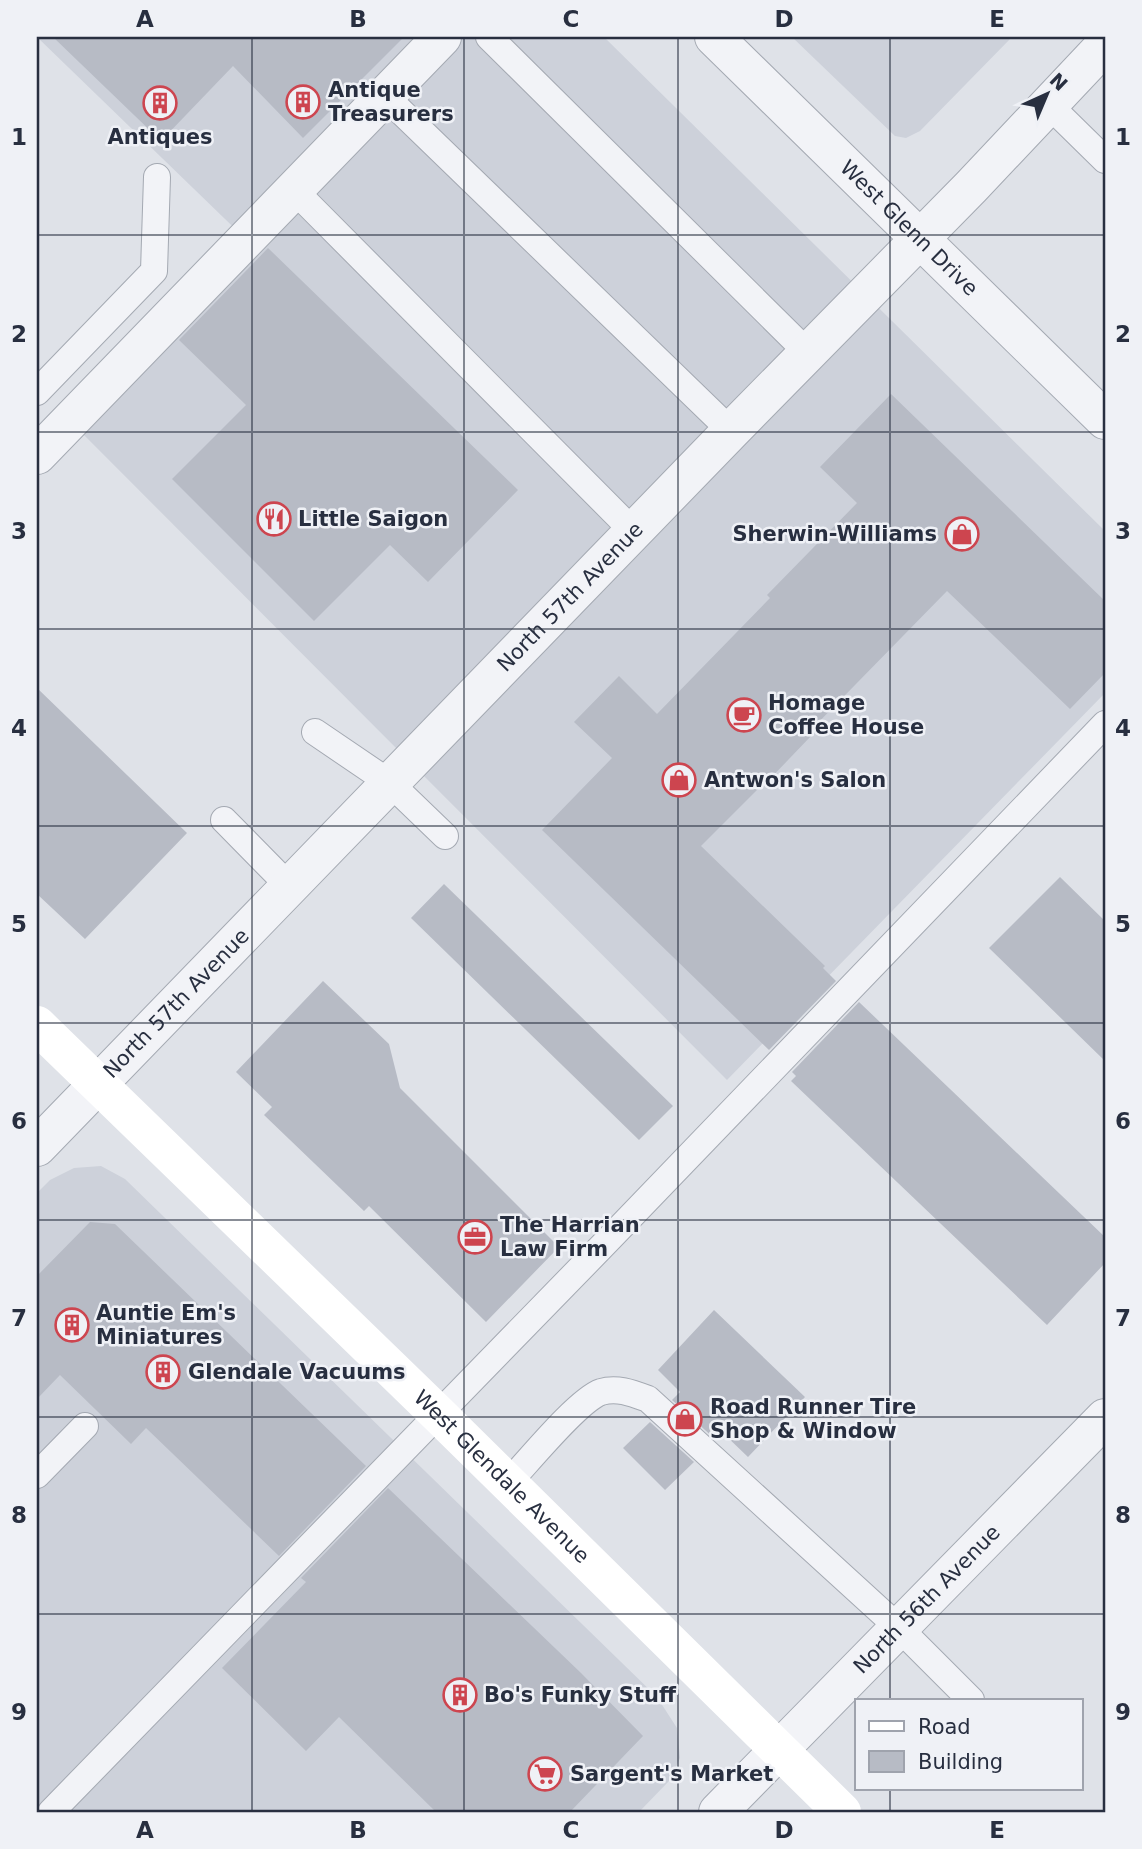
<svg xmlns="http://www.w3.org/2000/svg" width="1142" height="1849" viewBox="0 0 1142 1849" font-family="'DejaVu Sans',sans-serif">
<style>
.built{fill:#cdd1da}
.building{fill:#b7bbc5}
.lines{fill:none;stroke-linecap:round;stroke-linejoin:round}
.service-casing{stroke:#a4a9b2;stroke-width:28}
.pedestrian-casing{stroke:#a4a9b2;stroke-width:40}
.minor-casing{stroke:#a4a9b2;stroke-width:40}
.service{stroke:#f2f3f7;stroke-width:26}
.pedestrian{stroke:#f2f3f7;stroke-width:38}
.minor{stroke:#f2f3f7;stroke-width:38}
.secondary{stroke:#fff;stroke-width:38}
.grid{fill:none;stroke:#282f40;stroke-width:2;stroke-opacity:0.55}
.labels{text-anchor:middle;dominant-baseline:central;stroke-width:5;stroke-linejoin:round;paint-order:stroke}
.poi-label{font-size:21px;font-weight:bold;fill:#282f40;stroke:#eff1f6;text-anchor:start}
.street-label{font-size:21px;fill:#282f40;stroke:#eff1f6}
.neatline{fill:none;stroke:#282f40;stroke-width:2.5}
.grid-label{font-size:23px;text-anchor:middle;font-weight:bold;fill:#282f40}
</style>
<rect width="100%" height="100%" fill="#dfe2e8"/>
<path class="built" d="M37 37H604L1105 531V693L727 1080 81 432 256 249Z
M792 37H1012L920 131 906 138 895 136Z
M101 1166 125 1179 657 1697 677 1728 680 1758 670 1780 639 1812H37V1193L50 1180 74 1168Z"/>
<path class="building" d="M53 37H404L303 138 233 66 161 141Z
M268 248 518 490 428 582 390 545 314 621 172 479 246 405 179 340Z
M891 394 1105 601V673L1070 709 947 591 809 732 812 735 766 783 765 782 701 846 825 966 823 968 836 981 769 1050 542 830 612 758 574 722 619 676 657 714 770 598 767 595 857 503 820 467Z
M37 688 187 833 85 939 37 894Z
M1060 877 1105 921V1061L989 948Z
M444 884 673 1106 639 1140 411 918Z
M323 981 389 1044 400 1088 559 1247 486 1322 369 1206 364 1211 264 1115 272 1107 236 1072Z
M859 1002 1105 1237V1263L1047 1325 791 1081 796 1076 792 1072Z
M90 1222 115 1224 366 1466 279 1556 146 1428 131 1444 60 1375 37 1399V1276Z
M714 1310 805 1397 748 1457 723 1433 716 1440 672 1400 680 1392 658 1370Z
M650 1422 694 1462 665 1490 623 1448Z
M388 1488 581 1673 643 1736 570 1812H436L339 1717 306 1751 222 1668 306 1582 301 1578Z"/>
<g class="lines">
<defs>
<path id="service" d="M489 37 808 353
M385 96 731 431
M1049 105 1105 160
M294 190 634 532
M37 392 154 271 157 177
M315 732 390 783 445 836
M224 820 289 886
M37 1475 85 1426
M508 1483C527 1463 578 1400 601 1392 617 1387 632 1393 648 1399L899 1628 971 1700
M51 1812 610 1238 1105 724"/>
<path id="pedestrian" d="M37 455 442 37"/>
<g id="minor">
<path id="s1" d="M714 37 1105 420"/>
<path id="s2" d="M37 1147 731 431 971 187 1105 45"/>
<path id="s3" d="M718 1812 1105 1418"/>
</g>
</defs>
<use href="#service" class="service-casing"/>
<use href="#pedestrian" class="pedestrian-casing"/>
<use href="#minor" class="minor-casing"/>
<use href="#service" class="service"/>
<use href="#pedestrian" class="pedestrian"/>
<use href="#minor" class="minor"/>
<path class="secondary" id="s4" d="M37 1025 438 1414 842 1812"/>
</g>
<path class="grid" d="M252 37V1812M464 37V1812M678 37V1812M890 37V1700M37 235H1105M37 432H1105M37 629H1105M37 826H1105M37 1023H1105M37 1220H1105M37 1417H1105M37 1614H1105M890 1788V1812"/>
<defs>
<symbol id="building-ring" viewBox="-11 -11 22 22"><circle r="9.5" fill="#eff1f6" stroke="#cd454f" stroke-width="1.5"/><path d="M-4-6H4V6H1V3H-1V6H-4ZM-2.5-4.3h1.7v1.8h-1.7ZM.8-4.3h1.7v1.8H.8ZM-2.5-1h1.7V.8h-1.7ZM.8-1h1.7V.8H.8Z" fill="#cd454f"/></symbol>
<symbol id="restaurant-ring" viewBox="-11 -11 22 22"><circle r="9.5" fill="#eff1f6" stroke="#cd454f" stroke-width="1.5"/><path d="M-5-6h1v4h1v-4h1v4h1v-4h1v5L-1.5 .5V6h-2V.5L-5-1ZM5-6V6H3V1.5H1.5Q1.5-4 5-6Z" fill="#cd454f"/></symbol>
<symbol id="shop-ring" viewBox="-11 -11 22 22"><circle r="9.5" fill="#eff1f6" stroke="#cd454f" stroke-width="1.5"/><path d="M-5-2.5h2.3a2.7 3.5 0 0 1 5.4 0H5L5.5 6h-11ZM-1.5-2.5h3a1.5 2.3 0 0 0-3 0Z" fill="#cd454f"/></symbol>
<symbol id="cafe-ring" viewBox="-11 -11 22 22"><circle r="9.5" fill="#eff1f6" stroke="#cd454f" stroke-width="1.5"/><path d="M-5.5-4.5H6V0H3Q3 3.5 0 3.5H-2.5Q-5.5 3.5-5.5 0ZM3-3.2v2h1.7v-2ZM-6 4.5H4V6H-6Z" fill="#cd454f"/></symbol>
<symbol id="office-ring" viewBox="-11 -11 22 22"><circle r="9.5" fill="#eff1f6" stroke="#cd454f" stroke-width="1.5"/><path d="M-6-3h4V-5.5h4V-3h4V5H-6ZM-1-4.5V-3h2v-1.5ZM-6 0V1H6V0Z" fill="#cd454f"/></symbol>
<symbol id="supermarket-ring" viewBox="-11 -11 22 22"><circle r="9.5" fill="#eff1f6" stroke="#cd454f" stroke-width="1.5"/><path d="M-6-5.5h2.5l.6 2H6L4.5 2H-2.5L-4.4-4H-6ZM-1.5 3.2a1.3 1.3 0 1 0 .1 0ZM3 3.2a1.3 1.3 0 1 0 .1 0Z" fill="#cd454f"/></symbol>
</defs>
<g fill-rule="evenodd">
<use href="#building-ring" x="284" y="83" width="38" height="38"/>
<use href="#building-ring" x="141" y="84" width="38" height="38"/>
<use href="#restaurant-ring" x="255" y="500" width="38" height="38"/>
<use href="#shop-ring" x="943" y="515" width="38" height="38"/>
<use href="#cafe-ring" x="725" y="696" width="38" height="38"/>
<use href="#shop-ring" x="660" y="761" width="38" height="38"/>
<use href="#office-ring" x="456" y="1218" width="38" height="38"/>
<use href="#building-ring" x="53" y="1306" width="38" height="38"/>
<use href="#building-ring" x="144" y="1353" width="38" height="38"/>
<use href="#shop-ring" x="666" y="1400" width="38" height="38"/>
<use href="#building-ring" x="441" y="1676" width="38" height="38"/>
<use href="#supermarket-ring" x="526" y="1755" width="38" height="38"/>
</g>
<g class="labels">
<g class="poi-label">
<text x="328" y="90">Antique<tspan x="328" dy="24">Treasurers</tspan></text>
<text x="160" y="137" text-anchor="middle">Antiques</text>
<text x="298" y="519">Little Saigon</text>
<text x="937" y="534" text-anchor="end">Sherwin-Williams</text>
<text x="768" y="703">Homage<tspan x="768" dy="24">Coffee House</tspan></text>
<text x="704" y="780">Antwon's Salon</text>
<text x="500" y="1225">The Harrian<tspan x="500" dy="24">Law Firm</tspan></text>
<text x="96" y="1313">Auntie Em's<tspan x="96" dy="24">Miniatures</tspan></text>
<text x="188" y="1372">Glendale Vacuums</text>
<text x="710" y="1407">Road Runner Tire<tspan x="710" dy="24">Shop &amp; Window</tspan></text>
<text x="484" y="1695">Bo's Funky Stuff</text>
<text x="570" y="1774">Sargent's Market</text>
</g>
<g class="street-label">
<text stroke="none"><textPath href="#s1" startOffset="273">West Glenn Drive</textPath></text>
<text stroke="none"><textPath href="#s2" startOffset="766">North 57th Avenue</textPath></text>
<text stroke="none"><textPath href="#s2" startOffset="200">North 57th Avenue</textPath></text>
<text stroke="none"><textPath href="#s4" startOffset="648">West Glendale Avenue</textPath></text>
<text stroke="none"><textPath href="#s3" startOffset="298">North 56th Avenue</textPath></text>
</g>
</g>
<rect width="1142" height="1849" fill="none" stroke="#eff1f6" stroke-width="77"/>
<rect x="855" y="1699" width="228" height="91" fill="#eff1f6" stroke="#9fa3ad" stroke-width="2"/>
<rect x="869" y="1721" width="35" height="10" fill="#ffffff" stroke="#9fa3ad" stroke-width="2"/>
<text x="918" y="1734" font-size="21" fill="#282f40">Road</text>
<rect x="869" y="1751" width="35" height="21" fill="#b7bbc5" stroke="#9fa3ad" stroke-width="2"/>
<text x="918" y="1769" font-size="21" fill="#282f40">Building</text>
<g transform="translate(1047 94) rotate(44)" stroke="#eff1f6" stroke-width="5" paint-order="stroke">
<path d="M0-5L12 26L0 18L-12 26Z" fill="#282f40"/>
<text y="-10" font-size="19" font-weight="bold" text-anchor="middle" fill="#282f40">N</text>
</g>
<rect x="38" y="38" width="1066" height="1773" class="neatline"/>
<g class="grid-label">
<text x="145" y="27">A</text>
<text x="358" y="27">B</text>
<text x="571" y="27">C</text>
<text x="784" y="27">D</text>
<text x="997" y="27">E</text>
<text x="19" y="145">1</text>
<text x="1123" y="145">1</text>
<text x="19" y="342">2</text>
<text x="1123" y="342">2</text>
<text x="19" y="539">3</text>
<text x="1123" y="539">3</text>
<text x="19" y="736">4</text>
<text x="1123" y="736">4</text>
<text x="19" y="932">5</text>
<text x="1123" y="932">5</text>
<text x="19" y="1129">6</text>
<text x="1123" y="1129">6</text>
<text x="19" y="1326">7</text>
<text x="1123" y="1326">7</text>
<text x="19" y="1523">8</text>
<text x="1123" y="1523">8</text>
<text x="19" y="1720">9</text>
<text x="1123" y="1720">9</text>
<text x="145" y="1838">A</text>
<text x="358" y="1838">B</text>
<text x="571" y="1838">C</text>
<text x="784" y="1838">D</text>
<text x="997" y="1838">E</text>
</g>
</svg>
